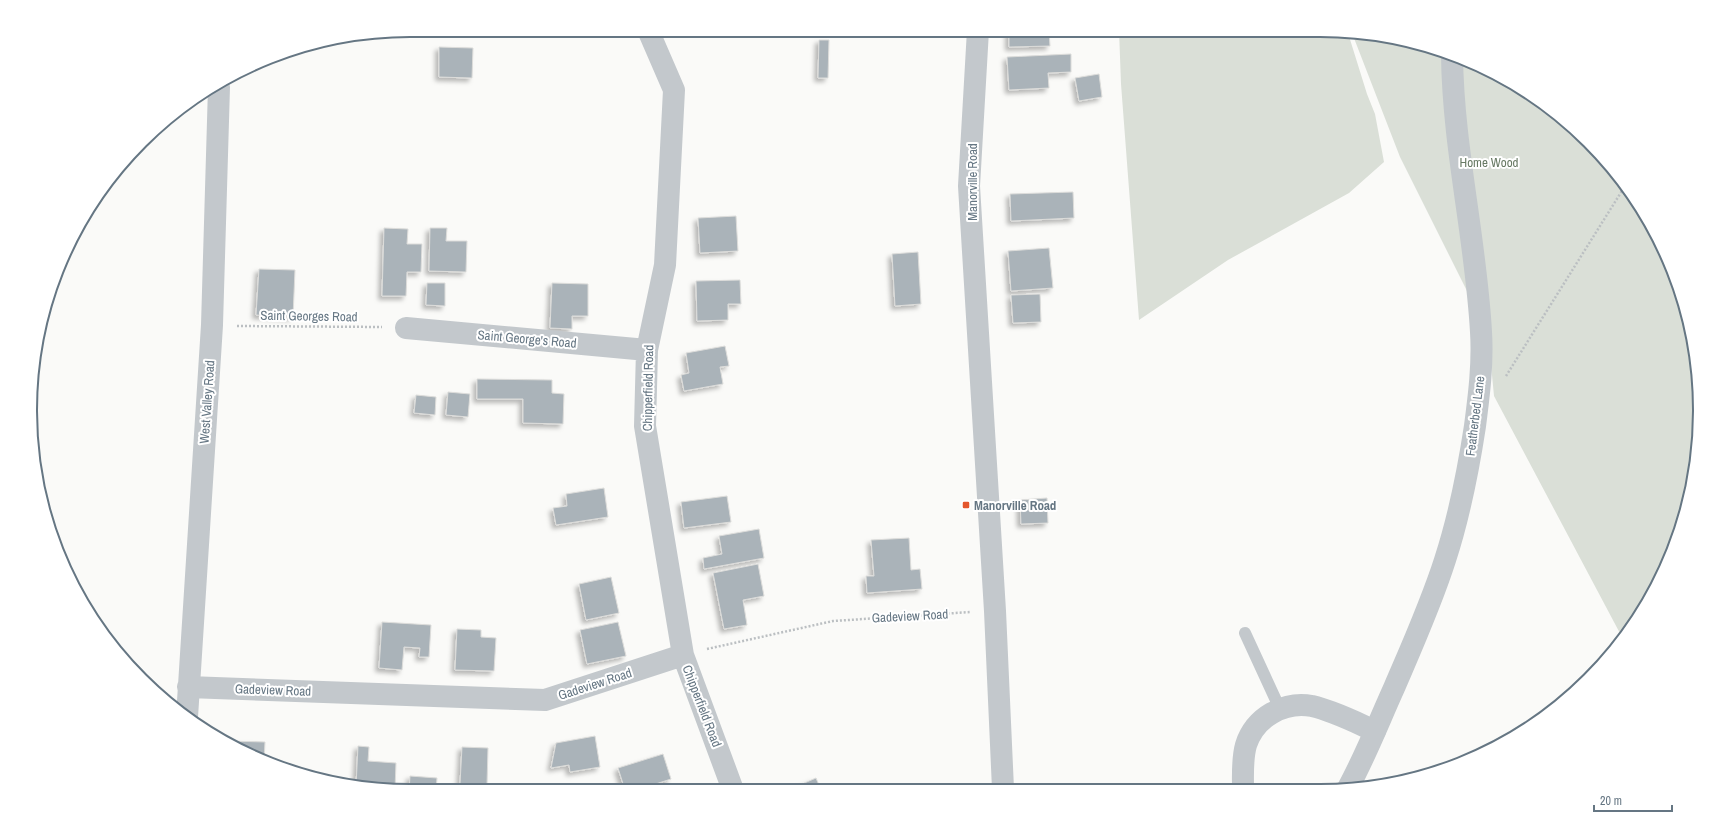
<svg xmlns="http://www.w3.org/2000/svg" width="1730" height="821" viewBox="0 0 1730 821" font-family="'Archivo Narrow',sans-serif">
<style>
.green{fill:#dadfd7}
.building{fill:#aab3b9;stroke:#dcdcda;filter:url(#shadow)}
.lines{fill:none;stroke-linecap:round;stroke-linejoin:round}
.path{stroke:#bbbfc2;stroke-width:2.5;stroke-dasharray:2 2;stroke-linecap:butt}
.service{stroke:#c3c8cc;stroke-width:12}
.minor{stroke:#c3c8cc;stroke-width:22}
.tertiary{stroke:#c3c8cc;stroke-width:22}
.poi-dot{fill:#e4572e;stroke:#fff;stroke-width:1.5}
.labels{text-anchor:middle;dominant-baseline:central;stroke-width:4;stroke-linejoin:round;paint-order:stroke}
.park-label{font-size:13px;fill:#687a64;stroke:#fff}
.street-label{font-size:13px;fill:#657683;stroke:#fff}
.poi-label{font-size:13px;font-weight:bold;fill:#657683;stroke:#fff;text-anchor:start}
.rim{fill:none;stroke:#657683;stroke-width:2}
</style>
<defs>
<filter id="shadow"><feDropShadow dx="-3.5" dy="3.5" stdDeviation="2" flood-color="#0004"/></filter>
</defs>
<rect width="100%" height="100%" fill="#fafaf8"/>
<path class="green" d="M1119 30H1320L1348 33 1367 94 1375 114 1384 162 1349 193 1228 260 1139 320 1121 84Z
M1352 33 1394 37 1465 59 1531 94 1589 142 1636 199 1671 265 1693 337 1700 411 1693 485 1671 556 1623 639 1494 396 1488 333 1400 157Z"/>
<path class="building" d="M1009 30H1049L1050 46 1009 47Z
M819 40H829L828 78H818Z
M439 47 473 48 472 78 439 77Z
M1071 54V72L1048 73 1049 88 1009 90 1007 57Z
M1099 74 1102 97 1079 101 1075 78Z
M1073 192 1074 218 1011 221 1010 194Z
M736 216 738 251 700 253 698 218Z
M384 228 408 229 407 244H422L421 272H407L406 296H382Z
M430 228H447L446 241H467L466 272 429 271Z
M1049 248 1053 288 1011 291 1008 251Z
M918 252 921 304 895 306 892 254Z
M259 269 295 270 293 317 256 315Z
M740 280 741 304H728V320L697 321 696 281Z
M427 283H445V306L426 305Z
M552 283 588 284V316H572V329L550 328Z
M1040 294 1041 322 1013 323 1011 295Z
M725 346 729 366 720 367 723 384 684 391 681 375 689 373 686 353Z
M477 379 552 380V393L564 394 563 424 523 423V399H477Z
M448 392 470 394 468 417 446 415Z
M416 395 436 397 435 415 414 413Z
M604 488 608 517 556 525 553 508 567 506 566 494Z
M727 496 731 522 684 528 681 502Z
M1047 498 1048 523 1021 524 1020 500Z
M759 529 764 558 704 569 703 558 722 554 719 536Z
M909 538 911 570 920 569 922 589 867 593 866 576H874L871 540Z
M758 564 764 596 743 600 747 625 724 629 713 573Z
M611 577 619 613 586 620 579 584Z
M382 622 431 625 429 657H419L420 648 404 647 402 670 379 668Z
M618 622 626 656 587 664 580 630Z
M457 629 481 630V637L496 638 494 671 455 670Z
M595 736 600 767 570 772 569 765 551 768 556 743Z
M229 741 265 742 264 762 229 743Z
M358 746 369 747 368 761 396 763 395 789 356 786Z
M462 747 488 748 487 785 460 784Z
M663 754 671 779 637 790H625L618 768Z
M410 776 437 778 436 791H409Z
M816 778 821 790H788Z"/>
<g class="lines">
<path class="path" d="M237 326 382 327
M1506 376 1625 186
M707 649 833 621 971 612"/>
<path class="service" d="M1245 633 1280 709"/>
<path class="minor" d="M648 30 674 90 665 265 647 350 645 426 683 655 733 790
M978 30 969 186 995 611 1003 789
M406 328 647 350
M188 687 545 700 683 655
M187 717 212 325 219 87
M1243 788C1243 774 1242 759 1246 745 1255 717 1284 701 1312 706 1334 711 1355 722 1375 731"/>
<path class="tertiary" d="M1348 788C1366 755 1379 721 1394 688 1412 646 1431 604 1445 560 1459 517 1468 472 1475 426 1479 395 1483 364 1481 332 1476 239 1453 148 1452 55"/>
</g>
<rect class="poi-dot" x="962" y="501" width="8" height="8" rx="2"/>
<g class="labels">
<g class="park-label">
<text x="1489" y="162">Home Wood</text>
</g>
<g class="street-label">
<text transform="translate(972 182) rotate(-90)">Manorville Road</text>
<text transform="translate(309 316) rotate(1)">Saint Georges Road</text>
<text transform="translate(527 339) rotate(5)">Saint George's Road</text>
<text transform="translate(648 388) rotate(-89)">Chipperfield Road</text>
<text transform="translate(207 402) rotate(-86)">West Valley Road</text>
<text transform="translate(1475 416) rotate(-83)">Featherbed Lane</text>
<text transform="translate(910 616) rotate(-3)">Gadeview Road</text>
<text transform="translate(595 684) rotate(-18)">Gadeview Road</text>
<text transform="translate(273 690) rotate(2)">Gadeview Road</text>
<text transform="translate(702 706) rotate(69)">Chipperfield Road</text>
</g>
<g class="poi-label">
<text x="974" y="505">Manorville Road</text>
</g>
</g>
<path d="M0 0H1730V821H0ZM410 37H1320A373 373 0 0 1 1693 410V411A373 373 0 0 1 1320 784H410A373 373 0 0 1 37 411V410A373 373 0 0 1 410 37Z" fill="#fff" fill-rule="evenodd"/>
<path class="rim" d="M410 37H1320A373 373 0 0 1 1693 410V411A373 373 0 0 1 1320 784H410A373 373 0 0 1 37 411V410A373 373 0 0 1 410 37Z"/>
<path d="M1594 805v6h78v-6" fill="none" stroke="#657683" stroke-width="2"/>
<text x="1600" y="805" font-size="12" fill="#657683" stroke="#ffffff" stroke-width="3" paint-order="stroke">20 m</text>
</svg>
